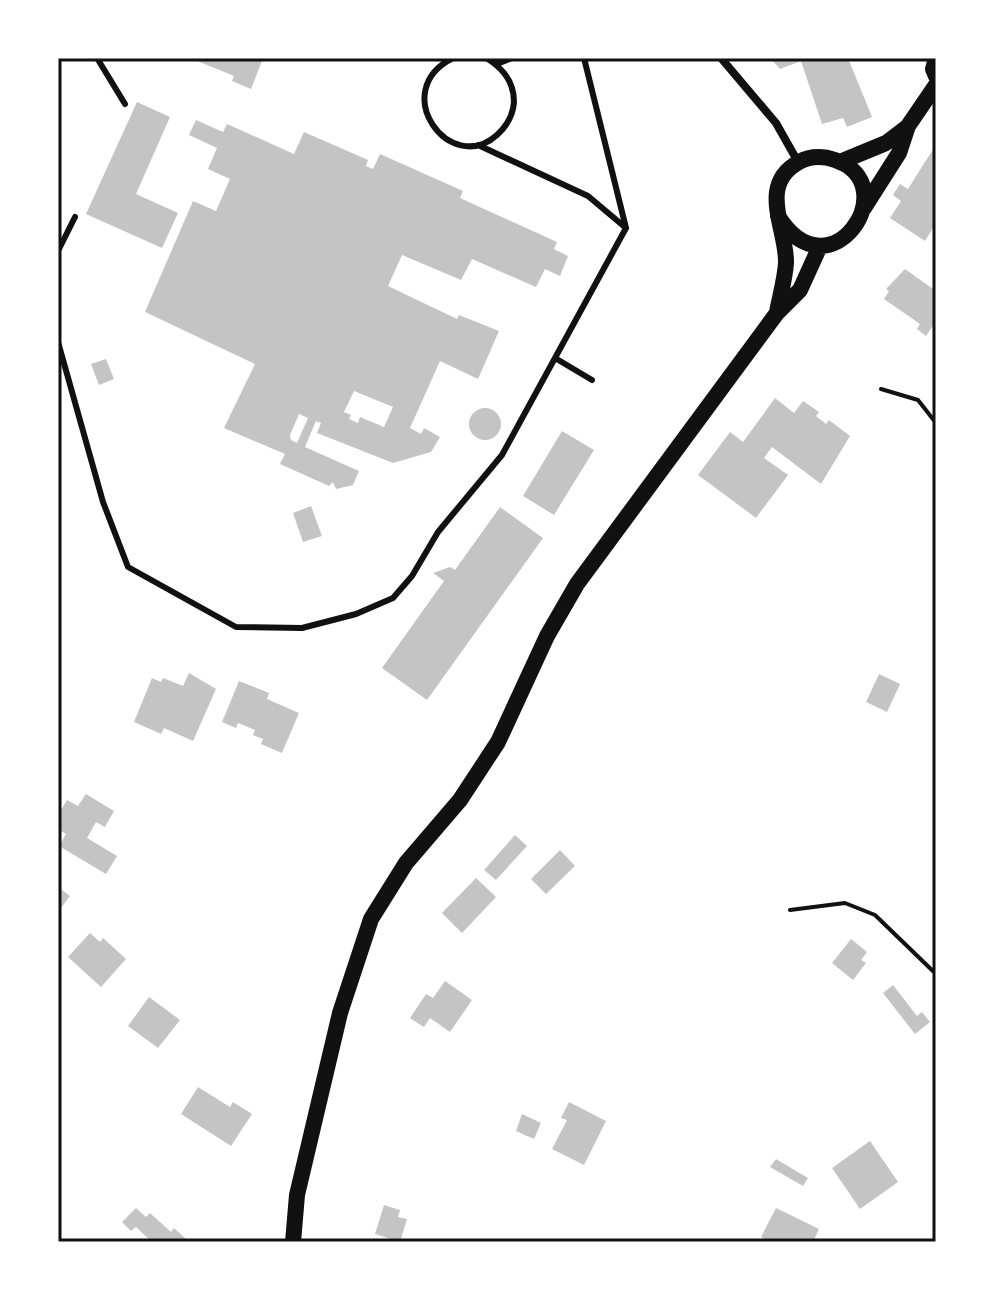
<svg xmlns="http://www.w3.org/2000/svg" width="994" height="1300" viewBox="0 0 994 1300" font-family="'Libre Baskerville',serif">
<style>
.building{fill:#c4c4c4;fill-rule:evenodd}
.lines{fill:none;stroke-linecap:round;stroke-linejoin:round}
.path{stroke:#111;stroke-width:4}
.service{stroke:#111;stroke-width:6}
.minor{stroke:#111;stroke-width:8}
.secondary{stroke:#111;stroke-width:16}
.neatline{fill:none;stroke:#111;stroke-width:3}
</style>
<rect width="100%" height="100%" fill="#fff"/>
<path class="building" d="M190 58H263L251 89 232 81 234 76Z
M770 58H848L872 117 847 127 843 118 822 124 801 61 780 69Z
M137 102 170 117 136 194 178 213 162 248 86 214Z
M196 120 223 132 227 124 294 154 304 132 368 160 366 166 373 169 380 154 463 191 460 198 557 242 554 249 568 256 560 276 545 269 536 287 472 259 461 280 402 255 388 286 457 319 459 315 499 331 478 379 440 361 410 428 421 434 424 428 440 437 431 452 393 463 317 433 321 423 316 421 305 447 359 471 353 485 336 489 333 482 329 486 280 464 285 454 224 428 255 364 145 312 193 201 216 211 230 179 208 169 217 148 189 135ZM354 391 393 407 384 427 360 417 358 423 349 419 351 415 344 412ZM299 414 308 418 297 443 291 440 290 435Z
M932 151 936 153V223L925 241 890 218 901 201 893 195 900 184 908 189Z
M905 269 936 291V330L932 327 926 336 917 329 920 324 884 299 889 291 886 289Z
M106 359 114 379 99 385 91 364Z
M775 398 794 413 803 401 819 412 816 416 826 424 829 420 850 436 821 484 772 447 764 458 788 475 756 518 698 475 730 432 743 442Z
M469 424a16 16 0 1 1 32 0a16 16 0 1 1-32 0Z
M562 431 594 450 554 515 523 496Z
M311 506 322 536 303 542 293 513Z
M500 507 543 538 427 700 382 668 444 581 433 573 450 567 455 570Z
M189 673 216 689 193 741 164 728 161 734 134 722 152 678 161 682 163 678 183 686Z
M879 674 900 684 887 712 866 702Z
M239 681 269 693 267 699 299 713 282 753 261 744 263 739 253 735 255 730 238 723 236 728 222 722Z
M86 794 114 811 105 827 96 822 87 838 117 856 106 874 59 846 66 834 58 829V815L67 800 78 806Z
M515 835 527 846 496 880 484 870Z
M560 850 575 866 546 894 531 879Z
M476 878 496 897 462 933 442 913Z
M58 887 70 896 58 912Z
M90 933 100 942 103 938 126 959 101 987 68 957Z
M851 939 867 952 861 960 866 963 853 980 832 963Z
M445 981 472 1000 450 1032 430 1018 424 1027 410 1018 426 994 433 998Z
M893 985 917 1016 922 1012 930 1022 915 1034 883 993Z
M149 997 180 1020 158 1048 128 1026Z
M198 1087 230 1107 233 1102 252 1114 231 1146 181 1114Z
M569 1102 606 1121 584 1165 552 1149 567 1120 561 1118Z
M522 1114 541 1123 534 1139 516 1131Z
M870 1141 898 1182 860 1209 832 1168Z
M776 1159 808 1178 803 1186 770 1167Z
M384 1205 400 1210 398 1217 407 1219 400 1242 375 1234Z
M136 1208 146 1217 150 1213 171 1232 174 1228 189 1242H152L136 1227 131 1231 122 1222Z
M776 1208 819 1229 813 1242H770L761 1237Z"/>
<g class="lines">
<path class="path" d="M881 389 918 400 936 423
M790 910 845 903 875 915 936 974"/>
<path class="service" d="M97 58 125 104
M453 58C387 91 450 177 497 135 507 126 513 116 514 102 514 82 503 68 486 58
M497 64 512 58
M478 145 588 196 626 228
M58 251 75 217
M58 342 103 502 128 567 236 627 302 628 356 614 393 598 412 576 438 532 502 455 626 228 584 58
M555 358 592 380"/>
<path class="minor" d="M721 58 776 123 798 162"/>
<path class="secondary" d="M936 58 933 69 936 76
M840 162 886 143 907 127
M864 208 899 153 908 126 936 85
M777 312C780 296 785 279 786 263 787 229 757 185 799 162 810 156 823 156 835 160 907 184 830 299 778 216
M293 1242 297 1195 340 1013 371 919 406 863 460 800 498 742 547 636 577 584 777 313 800 290 820 246"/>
</g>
<rect width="994" height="1300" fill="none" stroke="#ffffff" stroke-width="120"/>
<rect x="60" y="60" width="874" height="1180" class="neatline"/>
</svg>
